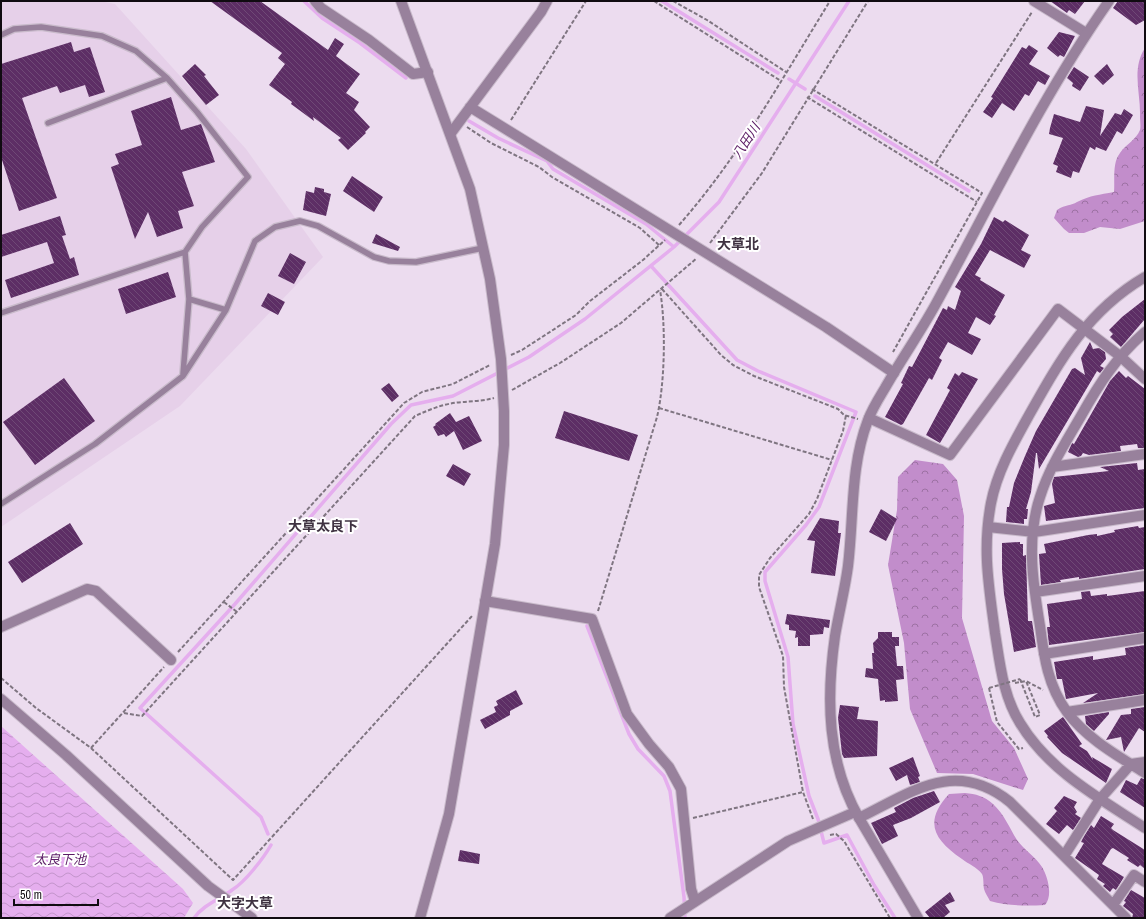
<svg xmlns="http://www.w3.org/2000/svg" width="1146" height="919" viewBox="0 0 1146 919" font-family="'Archivo Narrow','Noto Sans JP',sans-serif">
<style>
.built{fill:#e6d0e9}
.forest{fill:url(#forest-crowns)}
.water{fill:url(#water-waves)}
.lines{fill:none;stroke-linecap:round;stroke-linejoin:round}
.stream{stroke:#e5aeee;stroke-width:3.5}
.building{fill:url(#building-back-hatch)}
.service-casing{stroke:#c9bbcb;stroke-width:8}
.minor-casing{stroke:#c9bbcb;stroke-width:12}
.tertiary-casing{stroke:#c9bbcb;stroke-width:12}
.path{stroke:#7f7581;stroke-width:2;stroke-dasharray:4 2;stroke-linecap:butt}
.service{stroke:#98819c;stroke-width:5.5}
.minor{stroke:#98819c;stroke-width:10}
.tertiary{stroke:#98819c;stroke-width:10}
.path-bridge{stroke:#7f7581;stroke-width:2;stroke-dasharray:4 2;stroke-linecap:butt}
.labels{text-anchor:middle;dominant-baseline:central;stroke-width:4;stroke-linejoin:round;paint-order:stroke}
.water-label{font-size:13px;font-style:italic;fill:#5b1b65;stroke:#fff}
.quarter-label{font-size:14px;font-weight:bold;fill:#3f3241;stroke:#fff}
</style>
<defs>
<pattern id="forest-crowns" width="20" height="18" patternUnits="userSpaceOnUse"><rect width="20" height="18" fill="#c28dcb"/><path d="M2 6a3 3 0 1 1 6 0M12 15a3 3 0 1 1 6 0" fill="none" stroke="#9c71a3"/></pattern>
<pattern id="water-waves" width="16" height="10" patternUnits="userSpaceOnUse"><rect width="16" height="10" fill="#e5aeee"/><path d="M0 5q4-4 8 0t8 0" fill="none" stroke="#c394cb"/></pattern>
<pattern id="building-back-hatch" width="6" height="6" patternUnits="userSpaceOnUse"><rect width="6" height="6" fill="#5d2e65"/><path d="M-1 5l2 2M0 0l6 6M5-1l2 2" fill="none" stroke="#6f4976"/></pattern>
</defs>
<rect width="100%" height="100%" fill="#ecdcef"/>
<path class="built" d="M1 1H100L115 4 246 149 323 257 180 406 1 527Z"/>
<path class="forest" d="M1145 48V221L1120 229 1100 227 1084 233H1069L1064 229 1054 218 1057 210C1066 204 1071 206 1077 202 1091 195 1099 195 1114 192 1115 180 1112 163 1120 153 1126 144 1136 140 1140 130 1141 126 1140 121 1140 117 1141 94 1131 69 1145 48Z
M915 460 943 464 957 480 964 516 962 618 992 721 1014 748 1028 779 1023 790 973 774 937 773 910 709 904 643 888 565 897 510 898 477Z
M965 793C976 794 984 796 993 804 1004 814 1009 827 1017 840 1024 850 1036 857 1042 867 1048 877 1053 896 1045 905 1026 906 1008 906 990 901 988 897 985 893 984 889 983 884 984 878 982 874 977 867 968 864 962 859 934 840 923 822 949 794Z"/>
<path class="water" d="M1 726 183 889 193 903 184 918H1Z"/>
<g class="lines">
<path class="stream" d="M304 1 322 18 360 43 406 78
M662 1 778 73
M789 79 805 89
M815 96 969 191
M469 121 498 138 547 161 553 169 646 224 674 247
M651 266 737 360 758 371 856 412 819 507 806 525 765 572V581L788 657 793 724 809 796 818 819 824 843 847 835 874 885 895 918
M587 626 629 734 638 749 664 776 670 791 684 897 685 918
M268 834 261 817 140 708 235 604 391 424 411 405 453 396 529 357 585 319 674 247 719 202 849 1
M194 918C203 905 220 899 232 890 245 882 263 859 271 845"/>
</g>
<path class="building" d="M210 1H260L328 50 335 38 344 44 336 56 360 74 346 93 359 102 354 110 370 127 365 132 366 133 348 150 338 140 341 138 313 117 314 121 291 104 292 102 269 85 285 64 278 58 282 53Z
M1050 1H1085L1075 14 1069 10 1067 13Z
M1118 1H1145V20L1136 25 1113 8Z
M1059 32 1075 36 1064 57 1060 55 1058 57 1047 48Z
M71 42 74 52 90 47 105 92 89 97 85 85 60 93 57 86 22 98 57 198 19 211 1 157V64Z
M1029 45 1038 51 1029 64 1050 76 1045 85 1038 81 1029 96 1025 94 1014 111 1002 103 992 118 983 112 993 98 991 97 1022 47 1026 49Z
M195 64 206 75 204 76 219 95 206 105 182 76Z
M1107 64 1114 75 1103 85 1094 76Z
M1074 67 1089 77 1080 91 1072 86 1073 83 1067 78Z
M171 97 181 130 201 124 215 162 182 172 194 206 178 211 183 228 157 237 148 212 135 239 111 167 119 164 115 154 142 145 131 111Z
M1086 106 1104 110 1100 136 1115 113 1121 115 1124 109 1133 115 1122 134 1117 131 1106 151 1096 147 1095 150 1090 147 1079 173 1073 171 1071 178 1056 172 1058 166 1053 164 1063 138 1049 134 1050 128 1054 114 1080 122Z
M352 176 383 197 374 212 343 191Z
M315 187 324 189V192L331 194 326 216 303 210 306 191 314 193Z
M60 216 66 235 62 236 70 259 74 257 79 275 11 298 5 280 54 263 47 242 1 257V235Z
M994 217 1003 222 1005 220 1029 235 1021 250 1031 255 1024 268 990 250 975 275 981 278 980 280 1005 295 994 315 996 316 990 325 976 317 968 333 981 339 972 355 948 342 939 358 942 360 932 380 929 378 903 424 901 425 885 417 903 384 901 383 909 366 912 367 920 352 943 308 947 310 948 306 955 310 961 291 955 287 981 244Z
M376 234 400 247 398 251 372 243Z
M290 253 306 262 294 284 278 276Z
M168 272 176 297 126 314 118 289Z
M268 293 285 302 278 315 261 306Z
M1145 299V319L1121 347 1110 337 1113 334 1109 330 1122 317Z
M1090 342 1093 349 1099 348 1105 352 1106 359 1100 366 1104 368 1100 373 1097 371 1039 469 1037 453H1036L1031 492 1026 509H1028L1027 519H1024V524L1006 522 1007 507H1009L1014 483 1025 456 1036 431 1072 369 1075 368 1085 375 1081 358Z
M1119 371 1126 378 1128 376 1145 389V448H1138L1137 444 1120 446 1121 451 1089 455 1083 453 1081 456 1078 457 1068 452 1072 443 1074 444 1110 381Z
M962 372 978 379 940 443 926 435 950 390 947 388 955 373 959 376Z
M64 378 95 421 35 465 3 422Z
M389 383 399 396 392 402 381 389Z
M564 411 638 435 629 461 555 438Z
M450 413 456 422 469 416 482 441 463 450 454 431 446 437 444 434 438 436 433 427 436 425 435 424Z
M1137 463 1138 470 1145 469V508L1046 521 1044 506 1055 503 1052 484 1054 477 1109 471 1100 467Z
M453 464 471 474 464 486 446 476Z
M881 509 897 519 886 541 869 532Z
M820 518 839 521 838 533H841L835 576 811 573 815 541 807 540Z
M70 523 83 544 22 583 8 562Z
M1138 526 1139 528 1145 527V569L1079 579V577L1060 580 1061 582 1041 585 1039 554 1046 553 1044 544 1088 535 1097 534V536L1115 532 1114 530Z
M1020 542V544H1023V556L1026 555 1028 621H1032L1036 647 1014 652 1004 594 1002 569V543Z
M1090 591 1091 596 1107 594V596L1145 591V632L1049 645 1047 627H1050L1047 604 1082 599 1081 592Z
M787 614 830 620 829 628 824 627 823 634 810 635V646H798V637L795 638 796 631 789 630V625L785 624Z
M878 632H892V637H899V646H895L897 666H903L904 679 896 680 898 701 885 702V700L880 701 878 679 865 677 866 668 873 669 872 653H874L873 643 878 638Z
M1145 645V694L1083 703 1098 693 1066 699 1062 679H1057L1054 662 1093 656V660L1126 655 1125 648Z
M516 690 523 704 510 711V715L485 729 480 720 496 712 494 707 498 705 496 701Z
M840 705 859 707 857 719 878 721 877 756 844 758 842 754 838 718Z
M1145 707V732L1139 728 1124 752 1121 737 1106 740 1121 715 1131 714V709Z
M1109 712V714L1094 731 1086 724 1085 716Z
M1063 717 1082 744 1079 746 1087 751 1093 760 1092 757 1112 769 1106 783 1062 753 1047 737 1048 736 1044 731Z
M913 757 920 776 918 777 920 782 910 785 907 775 896 781 889 768Z
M1141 778 1145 779V808L1120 792 1126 780 1137 785Z
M934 791 940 802 911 818 893 825 898 836 882 844 871 823 896 812 894 808 913 798Z
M1064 796 1077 802 1074 807 1077 812 1075 814 1081 818 1073 830 1067 825 1059 834 1046 824 1057 811 1054 808Z
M1101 816 1114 824 1111 828 1113 830 1145 850V869L1140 865 1138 867 1127 860 1129 858 1113 848 1111 849 1102 864 1124 877 1116 890 1113 888 1110 892 1103 886 1105 884 1097 879 1099 875 1075 858 1084 843 1081 842 1083 838 1091 825 1094 828Z
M460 850 480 854 479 864 458 861Z
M1131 890 1145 898V918H1132L1133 914 1123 906 1126 902 1124 901Z
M950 892 955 901 945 905 950 912 943 918H930L925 912Z"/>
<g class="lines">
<defs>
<path id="service" d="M1 35 14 29 41 27 102 36 136 51 167 78 197 112 248 177 202 227 185 252 189 299 226 310
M48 123 167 78
M1 313 185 252
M183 374 189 299
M1 504 95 444 183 376 226 310 255 241 275 227 300 221 318 226 374 257 389 261 416 262 483 248"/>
<path id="minor" d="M315 1 321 8 369 40 413 74 428 72
M1034 1 1086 33
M470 107 826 327 894 373
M451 133 541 12 547 1
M1145 332C1117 356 1099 384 1081 416 1066 442 1049 468 1040 497 1026 539 1033 584 1040 626 1044 657 1048 686 1067 712 1086 738 1118 756 1145 773
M869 418 950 455 1058 309 1120 356 1145 379
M1052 467 1145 454
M988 527 1034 532 1145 515
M1035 592 1145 576
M485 601 592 619 627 714 649 744 669 767 681 789 691 889 695 901
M1 627 87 589 96 591 171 660
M1044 654 1145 638
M1067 712 1145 700
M1064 856 1100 799 1131 764 1145 762
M1113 905 1134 875 1145 882
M670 918 788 841 855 812
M918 918 859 818C912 792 955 758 1010 802L1126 918"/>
<path id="tertiary" d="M401 1 470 189 490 279 501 359 504 411V445L495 544 449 814 420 918
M1145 277C1087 311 1060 360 1028 417 1013 444 997 472 991 503 982 550 989 587 995 633 1000 664 1003 696 1020 723 1049 771 1099 798 1145 828
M1 699 66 755 208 886 252 918
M859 818C827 762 826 699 835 636 839 612 845 589 848 566 854 516 850 467 868 420 872 409 879 398 885 388 902 358 922 330 938 300 993 199 1043 95 1109 1"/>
</defs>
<use href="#service" class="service-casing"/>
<use href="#minor" class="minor-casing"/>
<use href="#tertiary" class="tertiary-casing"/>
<path class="path" d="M654 1 781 81
M673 1 707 20 786 72
M812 89 982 193 893 352
M807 97 977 202
M511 120 586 1
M467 127 491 143 539 167 552 177 640 228 659 245
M936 163 1032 12
M679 225C739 157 783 77 830 1
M710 243 762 173 868 1
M662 289 721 355 733 365 754 376 838 409 844 415 858 419
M511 355 522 350 576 315 590 301 643 260 665 240
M512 390 560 363 621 323 697 258
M659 408 832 460
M224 602 237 612
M598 611 657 417C665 383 666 325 660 290
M178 652 404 403 422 392 453 384 490 365
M1 678 36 708 91 748 233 880 472 616
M1020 679 1035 717 1040 715 1026 681 1043 690
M1015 683 1026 681
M989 688 997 722 1019 749 1023 748
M124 713 142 716 415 416C431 409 445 403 463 402 473 401 483 401 494 398
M91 748 164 667
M693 818 803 792
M813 819 803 792 784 687 783 656 759 587V575L770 558 809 514 817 499 843 431 846 415
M830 835 836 834 844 841 890 918"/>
<use href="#service" class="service"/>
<use href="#minor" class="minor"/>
<use href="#tertiary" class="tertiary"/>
<path class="path-bridge" d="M989 688 1020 679"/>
</g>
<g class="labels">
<g class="water-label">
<text transform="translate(746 141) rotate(-57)">八田川</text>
<text x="60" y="859">太良下池</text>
</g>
<g class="quarter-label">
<text x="738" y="244">大草北</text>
<text x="323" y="526">大草太良下</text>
<text x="245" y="903">大字大草</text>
</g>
</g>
<rect width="1146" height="919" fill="none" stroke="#100b11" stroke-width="4"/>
<path d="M14 899v6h84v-6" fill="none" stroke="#100b11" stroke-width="2"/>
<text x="20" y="899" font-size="12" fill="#100b11" stroke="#ffffff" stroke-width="3" paint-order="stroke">50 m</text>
</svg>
